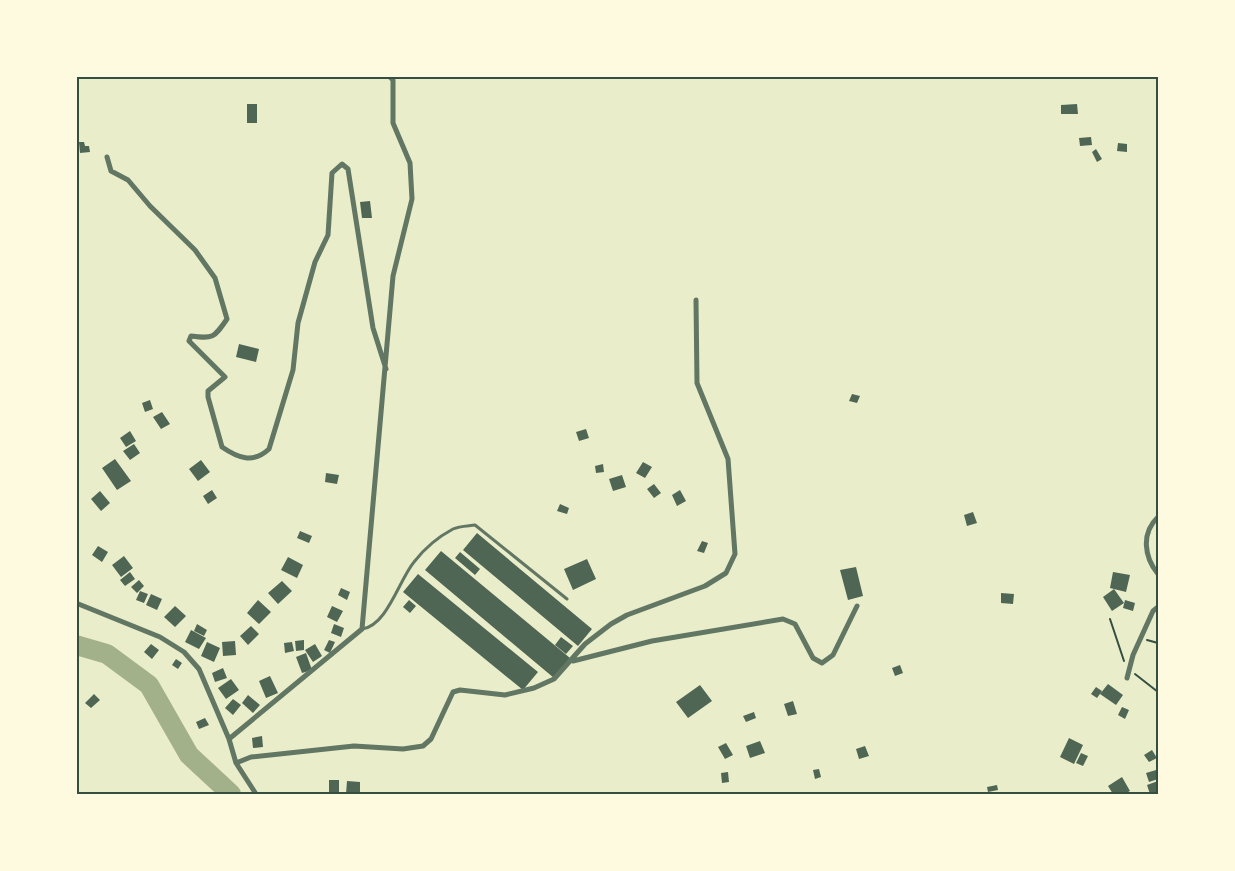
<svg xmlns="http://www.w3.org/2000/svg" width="1235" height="871" viewBox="0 0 1235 871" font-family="Lato,sans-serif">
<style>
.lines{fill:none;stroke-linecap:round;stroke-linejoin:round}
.river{stroke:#a3b18a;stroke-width:20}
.building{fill:#4f6655}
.path{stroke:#344e41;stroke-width:2}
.service{stroke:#617663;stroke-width:3}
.minor{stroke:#617663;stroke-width:5}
.neatline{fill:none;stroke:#344e41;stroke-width:2}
</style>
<rect width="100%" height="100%" fill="#e9edc9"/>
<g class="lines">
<path class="river" d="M76 645 107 654 149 685 189 755 231 794"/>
</g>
<path class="building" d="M247 104H257V123H247Z
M1077 104 1078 114H1061V105Z
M1091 137 1092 145 1080 146 1079 138Z
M79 142H84L85 146H89L90 152 80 153Z
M1118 143 1127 144V152L1117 151Z
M1096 149 1102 159 1097 162 1092 152Z
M370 201 372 218H362L360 202Z
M239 344 259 349 256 362 236 357Z
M852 394 860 396 857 403 849 401Z
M150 400 153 409 145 412 142 403Z
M162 412 170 424 161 429 153 417Z
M586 429 589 438 579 441 576 432Z
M130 431 136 441 126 447 120 438Z
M134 444 140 453 130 460 123 451Z
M115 459 131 481 117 490 102 468Z
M201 460 210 472 198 481 189 469Z
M643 462 652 467 645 478 636 473Z
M603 464 604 472 596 473 595 466Z
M326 473 339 475 337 484 325 482Z
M622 475 626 487 613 491 609 479Z
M654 484 661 493 654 498 647 489Z
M212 490 217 498 208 504 203 496Z
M680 490 686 501 677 506 672 495Z
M100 491 110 503 101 511 91 499Z
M560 504 569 508 567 514 557 511Z
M973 512 977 523 967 526 964 515Z
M300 531 312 536 309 543 297 538Z
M477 533 592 629 578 646 463 550Z
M702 541 708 543 704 553 697 551Z
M98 546 108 552 102 562 92 555Z
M441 551 570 658 554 678 425 570Z
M460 552 480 569 475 575 455 558Z
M124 556 133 568 121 577 112 565Z
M288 557 303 565 297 578 281 570Z
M587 559 596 579 573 590 564 569Z
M856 567 863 596 848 600 840 570Z
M130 572 135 579 125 586 120 580Z
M1113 572 1130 575 1126 592 1110 588Z
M418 574 538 672 523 690 403 592Z
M139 580 144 586 137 593 131 587Z
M282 581 292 591 278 604 268 593Z
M341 588 350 592 347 600 338 595Z
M1114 589 1124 603 1112 611 1103 597Z
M140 591 148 594 144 603 136 600Z
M1001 593 1014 594 1013 604 1001 603Z
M151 594 162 599 157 610 146 605Z
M258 600 271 612 259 624 247 613Z
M409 600 416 606 410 613 403 607Z
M1125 600 1135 603 1133 611 1123 608Z
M175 606 186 616 175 627 164 617Z
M332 606 343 611 337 622 327 617Z
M197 624 207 630 204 636 194 631Z
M334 624 344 628 341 637 331 633Z
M251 626 259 634 248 645 240 636Z
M191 630 206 638 199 649 185 642Z
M561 637 573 646 566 654 555 645Z
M304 640V650L296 651 295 641Z
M329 640 335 642 330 653 324 650Z
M235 641 236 655 223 656 222 642Z
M207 642 220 648 214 662 201 656Z
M292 642 294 651 285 653 284 643Z
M151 644 159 650 152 659 144 652Z
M315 644 322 656 313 662 305 650Z
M306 653 312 670 302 673 296 657Z
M176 659 182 663 178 669 172 665Z
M900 665 903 673 895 676 892 668Z
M223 668 227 678 215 682 212 673Z
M270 676 278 693 266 698 259 681Z
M231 679 239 690 226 699 218 688Z
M1108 684 1123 695 1116 705 1100 694Z
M700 685 712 701 688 718 676 702Z
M1096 687 1102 691 1097 698 1091 694Z
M94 694 100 700 91 708 85 703Z
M248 695 260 705 253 713 242 703Z
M233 699 241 705 233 715 225 708Z
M793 701 797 714 788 716 784 704Z
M1122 707 1129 710 1125 719 1118 715Z
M754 712 756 718 746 722 743 716Z
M205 718 209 725 199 729 196 722Z
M262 736 263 747 253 748 252 738Z
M1069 738 1083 745 1074 764 1060 757Z
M760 741 765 753 750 758 746 746Z
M726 743 733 755 725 759 718 747Z
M865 746 869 756 859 759 856 749Z
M1152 750 1157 758 1149 762 1144 755Z
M1081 753 1088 756 1083 766 1076 763Z
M819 769 821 777 815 779 813 770Z
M1156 770 1158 779 1149 782 1146 773Z
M728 772 729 782 722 783 721 773Z
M1122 777 1130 791 1124 794H1113L1108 786Z
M329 780H339V792L329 793Z
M347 781 360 782V794H346Z
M1158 781V794H1150L1147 785Z
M997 785 998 790 988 792 987 787Z"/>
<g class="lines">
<path class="path" d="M1110 619 1124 661
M1147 640 1158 643
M1135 674 1158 692"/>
<path class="service" d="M362 629C387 626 399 580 414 562 424 549 438 537 453 529 459 526 468 526 475 525L567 599"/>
<path class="minor" d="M107 157 111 171 128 180 150 206 195 250 215 278 227 319C214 338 213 339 191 336L189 341 225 377 208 391V397L222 447C238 458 253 464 269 449L293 370 298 323 315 262 328 235 332 173 342 164 348 169 373 328 386 369
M1158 517C1141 533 1144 557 1158 574
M76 603 160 637 184 652 199 669 229 739 236 763 256 794
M573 661 652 641 783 619 795 624 813 658 822 663 833 655 857 606
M1127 678 1133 655 1153 611 1158 607
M229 739 362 629 393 276 412 199 410 163 393 123V80L389 76
M236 763 251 757 354 746 403 749 423 746 431 739 453 692 460 690 505 695 534 688 554 679 585 644 611 624 627 615 705 586 726 573 735 554 728 459 697 383 696 300"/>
</g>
<rect width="1235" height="871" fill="none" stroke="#fefae0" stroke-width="156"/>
<rect x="78" y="78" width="1079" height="715" class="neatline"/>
</svg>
